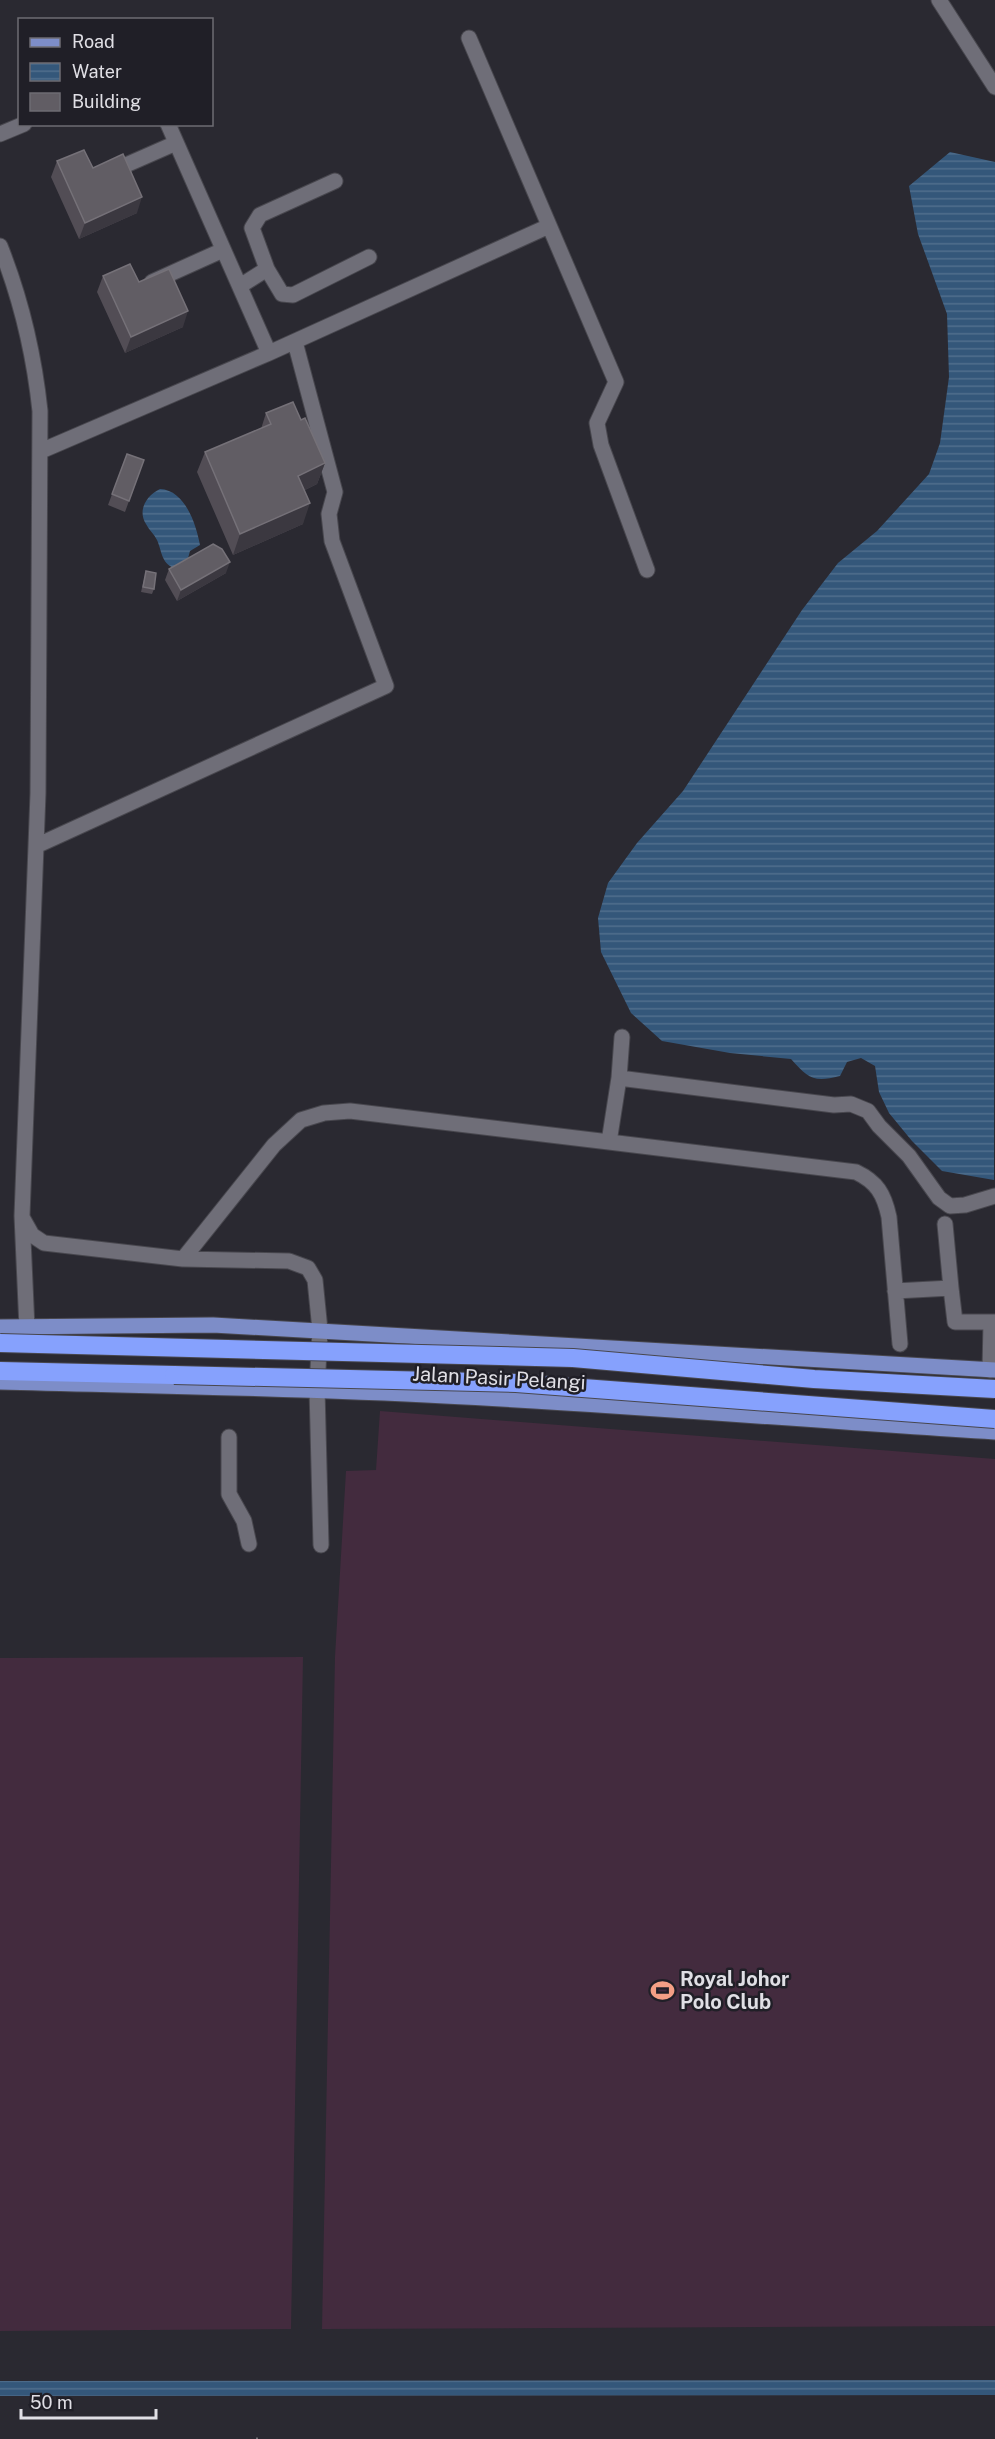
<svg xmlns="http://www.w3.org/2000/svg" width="995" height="2439" viewBox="0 0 995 2439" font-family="'Public Sans',sans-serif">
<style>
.garden{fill:#432b3e}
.water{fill:url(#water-rules)}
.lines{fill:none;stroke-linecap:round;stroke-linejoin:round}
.minor-casing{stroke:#48474e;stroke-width:17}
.major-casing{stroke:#48474e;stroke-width:17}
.highway-casing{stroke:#48474e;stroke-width:20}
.path{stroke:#717077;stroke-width:3;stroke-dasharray:6 3;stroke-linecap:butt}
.minor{stroke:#6f6e78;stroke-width:15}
.major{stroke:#7d8dc8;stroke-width:15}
.highway{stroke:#86a1fd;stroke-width:18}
.highway-bridge-casing{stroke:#48474e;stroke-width:20;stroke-linecap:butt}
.highway-bridge{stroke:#86a1fd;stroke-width:18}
.wall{fill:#524d55}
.shaded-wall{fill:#3b3840}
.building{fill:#615d64;stroke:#757178;stroke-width:1.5}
.labels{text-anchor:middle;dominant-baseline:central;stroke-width:5;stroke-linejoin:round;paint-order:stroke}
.street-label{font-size:20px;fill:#e0dfe5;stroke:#201f27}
.poi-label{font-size:20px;font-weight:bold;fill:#e0dfe5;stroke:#201f27;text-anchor:start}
</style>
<defs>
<pattern id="water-rules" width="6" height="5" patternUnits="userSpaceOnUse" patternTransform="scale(1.5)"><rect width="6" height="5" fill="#34577a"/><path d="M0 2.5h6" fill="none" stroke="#516f8d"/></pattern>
</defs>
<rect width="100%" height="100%" fill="#2a2931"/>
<path class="garden" d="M380 1411 995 1459V2326L322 2329 335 1657 346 1471 376 1470Z
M303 1657 291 2329 0 2331V1658Z"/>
<path class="water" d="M950 152 995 162 994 1180 942 1171 912 1141 889 1113 879 1092 875 1066 861 1058 847 1062 840 1076C813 1083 808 1078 791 1059L730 1053 662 1041 631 1013 601 952 598 918 608 883 637 843 683 791 802 610 838 563 877 531 929 474 940 443 949 377 947 314 918 234 909 186Z
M160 489C185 490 196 524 200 545L190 551 187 562 174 568C161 563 162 551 157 540 154 534 149 530 146 524 137 510 147 495 160 489Z
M995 2380V2395L0 2396V2381Z"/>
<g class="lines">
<defs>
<path id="minor" d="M939 0 995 87
M469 38 616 382 597 423 601 445 647 570
M168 124 269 353
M0 134 24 124
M110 172 176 143
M0 246C21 299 34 354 40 411L38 793 22 1216 27 1328
M267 269 252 228 260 215 335 181
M152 282 223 250
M240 286 267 269 282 294 293 295 369 257
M41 451 269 353 549 226
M36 846 386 686 332 541 329 514 335 492 295 342
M619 1078 834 1105 851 1104 868 1111 879 1126 909 1156 939 1198 950 1206 965 1205 995 1196
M609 1142 856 1172C877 1182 884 1194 889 1217L900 1344
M23 1219 32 1235 44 1243 183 1259 289 1261 308 1268 315 1280 320 1330 317 1389 321 1545
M945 1224 951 1288
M183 1259 274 1145 301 1120 324 1113 350 1111 609 1142 619 1078 622 1037
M895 1291 951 1288 955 1322H995
M990 1370 991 1322
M229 1437V1494L244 1521 249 1544"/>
<path id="major" d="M0 1327 213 1325 995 1370
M0 1382C149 1386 297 1388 445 1396 629 1405 812 1421 995 1432"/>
<path id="highway" d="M0 1371 174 1375"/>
</defs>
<use href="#minor" class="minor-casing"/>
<use href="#major" class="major-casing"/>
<use href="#highway" class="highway-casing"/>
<path class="path" d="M256 2439H258"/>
<use href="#minor" class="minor"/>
<use href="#major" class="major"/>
<use href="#highway" class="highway"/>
<defs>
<path id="highway-bridge" d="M0 1343 573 1358 814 1379 995 1389
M174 1375 516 1383 995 1419"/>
</defs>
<use href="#highway-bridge" class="highway-bridge-casing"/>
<use href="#highway-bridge" class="highway-bridge"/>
</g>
<path class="wall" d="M57 161 93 168 137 213 79 239 51 177Z
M103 276 139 282 183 327 125 353 97 292Z
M266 413 301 420 325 463 317 484 305 490 303 524 233 555 197 472 205 452 261 429Z
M127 454 144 460 125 512 108 505Z
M169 569 226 573 177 601 165 580Z
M146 571 154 589 152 594 141 592Z"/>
<path class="shaded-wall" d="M142 197 137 213 79 239 85 223Z
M188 311 183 327 125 353 131 337Z
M325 463 317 484 291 497 298 476Z
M310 503 303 524 233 555 240 534Z
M230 562 226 573 177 601 181 590Z"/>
<path class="building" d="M84 150 93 168 123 154 142 197 85 223 57 161Z
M130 264 139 282 169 269 188 311 131 337 103 276Z
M293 402 301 420 305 418 325 463 298 476 310 503 240 534 205 452 271 424 266 413Z
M127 454 144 460 129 501 112 494Z
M213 544 222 549 230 562 181 590 169 569Z
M146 571 156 573 154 589 143 587Z"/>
<defs>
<symbol id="stadium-bare" viewBox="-9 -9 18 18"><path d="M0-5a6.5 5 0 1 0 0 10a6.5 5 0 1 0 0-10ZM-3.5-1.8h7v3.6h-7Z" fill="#f39f85" stroke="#201f27" stroke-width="2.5" paint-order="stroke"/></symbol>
</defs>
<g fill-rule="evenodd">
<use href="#stadium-bare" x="646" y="1974" width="33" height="33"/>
</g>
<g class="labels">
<g class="street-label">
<text transform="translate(499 1378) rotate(3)">Jalan Pasir Pelangi</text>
</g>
<g class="poi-label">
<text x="680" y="1979">Royal Johor<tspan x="680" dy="23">Polo Club</tspan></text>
</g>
</g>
<rect x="18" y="18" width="195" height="108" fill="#201f27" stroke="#6d6c73" stroke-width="1.5"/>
<rect x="30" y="38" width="30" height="9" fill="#7d8dc8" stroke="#6d6c73" stroke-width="1.5"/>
<text x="72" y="48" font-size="18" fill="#e0dfe5">Road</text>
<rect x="30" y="63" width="30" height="18" fill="url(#water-rules)" stroke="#6d6c73" stroke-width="1.5"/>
<text x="72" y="78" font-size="18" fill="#e0dfe5">Water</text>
<rect x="30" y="93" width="30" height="18" fill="#615d64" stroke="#6d6c73" stroke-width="1.5"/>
<text x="72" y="108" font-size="18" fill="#e0dfe5">Building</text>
<path d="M21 2409v9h135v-9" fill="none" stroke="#e0dfe5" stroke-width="3"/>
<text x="30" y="2409" font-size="18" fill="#e0dfe5" stroke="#201f27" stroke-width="4.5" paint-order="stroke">50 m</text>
</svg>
